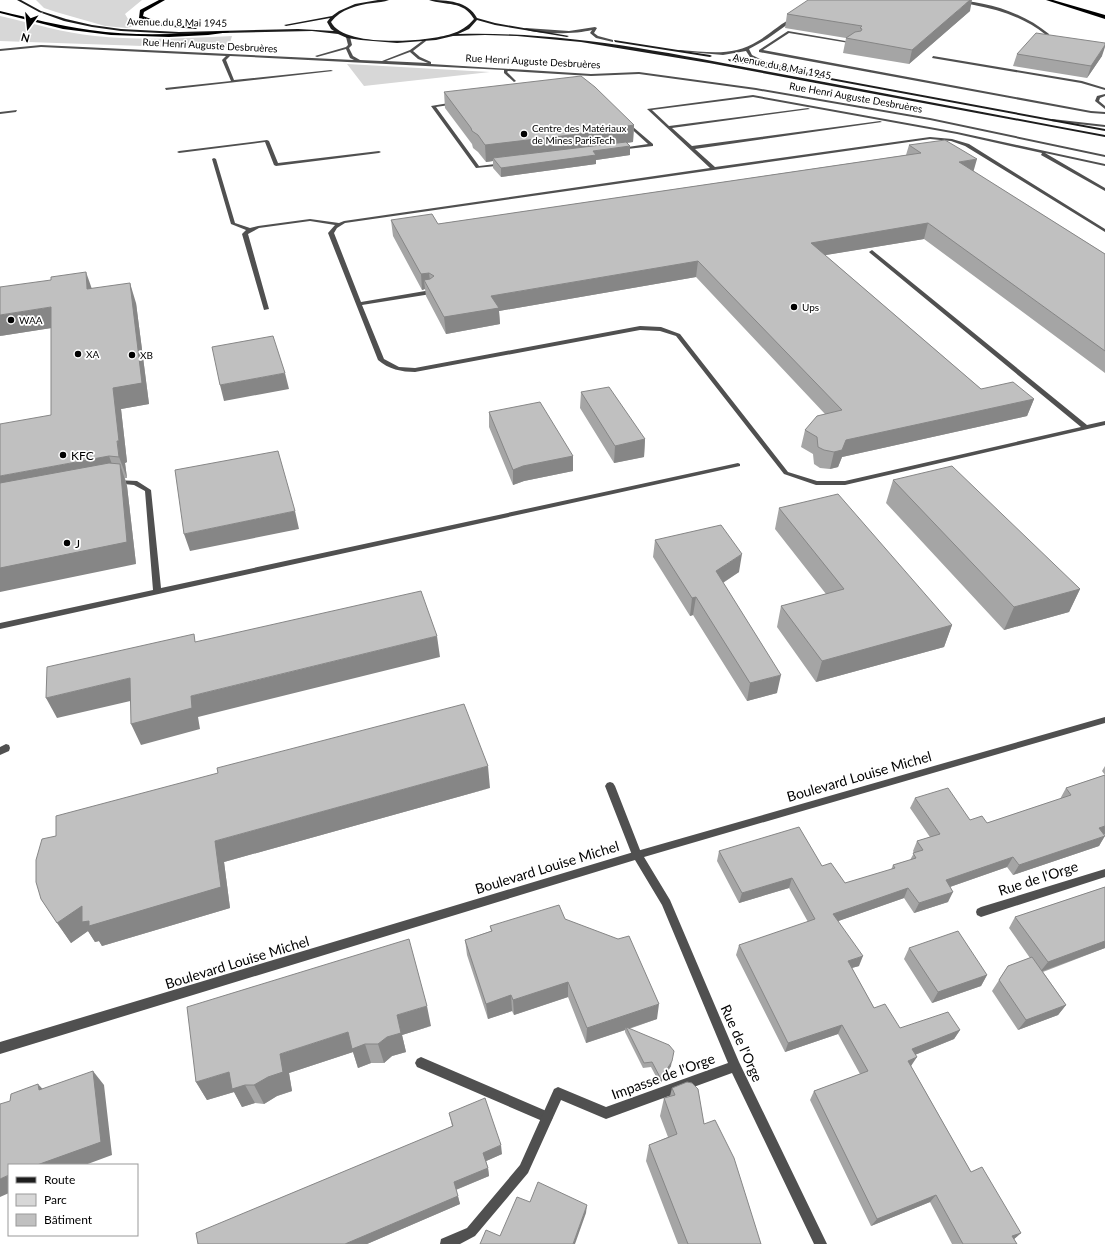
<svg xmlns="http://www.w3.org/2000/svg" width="1105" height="1244" viewBox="0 0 1105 1244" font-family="Lato,sans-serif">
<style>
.green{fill:#d7d7d7}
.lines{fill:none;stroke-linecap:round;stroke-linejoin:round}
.service{fill:#505050;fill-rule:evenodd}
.minor{fill:#505050;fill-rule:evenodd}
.secondary{fill:#1d1d1d;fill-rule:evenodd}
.trunk{fill:#000;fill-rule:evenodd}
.motorway{fill:#000;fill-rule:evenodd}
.wall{fill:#a5a5a5}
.shaded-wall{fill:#868686}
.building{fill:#c0c0c0;stroke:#868686}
.poi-dot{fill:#000;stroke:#fff;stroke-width:1.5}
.labels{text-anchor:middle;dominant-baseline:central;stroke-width:3.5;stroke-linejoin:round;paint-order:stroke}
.far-street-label{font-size:10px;fill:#000;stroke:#fff}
.far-poi-label{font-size:10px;fill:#000;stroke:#fff;text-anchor:start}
.poi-label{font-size:12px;fill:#000;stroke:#fff;text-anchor:start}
.near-street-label{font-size:14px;fill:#000;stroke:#fff}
</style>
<rect width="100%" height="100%" fill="#fff"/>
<path class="green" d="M36 0H142L125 14 128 19 137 22 136 26 126 28 105 26 56 12 44 8Z
M0 16C32 23 63 33 95 36 141 41 187 38 232 36L228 49 0 41Z
M347 64 490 72 364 86Z"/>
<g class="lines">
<path class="service" d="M946 0C983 0 1021 11 1049 34L1048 44 1046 45 1044 44 1046 35C1025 18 1001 10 974 5 965 3 954 3 946 0Z
M794 17 795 19 767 39 749 49 752 55 766 62 809 73V75L764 64 750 57 746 51 723 55 678 51 680 50C708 52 733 57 758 41 770 34 781 23 794 17Z
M595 27 597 28 594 33 598 36 613 40V42L596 38 590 33 592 30C577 34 539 35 524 29L526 28 569 31Z
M788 31 857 43 855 44 789 33 763 50 1091 111 1105 112V114L1091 113 759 52V50Z
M348 36 350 37 352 45 349 48 353 56 360 60 382 61 410 50 425 39 426 41 413 51 420 57 431 62V64L591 74 639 72 756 88 930 118 1105 155V157L930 120 756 90 639 74 591 76 508 71 507 72 516 81 514 82 504 73V70L230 56 226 60 234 80 331 70 333 71 166 90 165 88 231 81 222 60 226 56 41 47 0 51V49L41 45 354 60 350 58 346 49 317 57 315 56 346 47 348 45 346 37ZM410 52 418 59 428 63 386 61Z
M933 56 1082 81 1105 88V90L1081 83 932 58Z
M1105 94V96L1100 98 1099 101 1105 106V109L1095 101 1097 96Z
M753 95 957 132 1105 164V166L1045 153 1105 188V191L1041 155 1042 153 957 134 753 97 652 110 669 126 808 108 810 109 672 128 692 146 880 121 882 122 695 149 715 167 930 137 952 139 969 144 1105 229V232L965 146 951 141 930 139 345 223 337 228 334 233 361 302 431 290 434 292 431 294 362 305 384 359 399 367 415 368 640 326 661 327 680 334 788 472 817 481H845L1081 427 870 253 869 252 872 250 1087 425 1105 421V425L845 485H816L784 474 676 336 660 331 640 330 415 372C402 372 388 369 378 360L328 233 335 225 310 221 259 228 248 234 269 309 264 310 242 234 246 230 231 224 212 159 214 158 216 159 235 223 250 228 258 226 310 219 339 223 344 221 710 168 647 109Z
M455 102 456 104 436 107 479 166 504 163H506V165L476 168 431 106Z
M17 110 16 112 0 114V112Z
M1052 119 1105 125V127L1051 121Z
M626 121 653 144V146L619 150V148H621L648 144 625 123 624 122Z
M267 140 269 141 278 163 379 151 381 152 379 153 276 166 274 165 265 142 179 153 177 152 179 151Z
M738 463 740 464V466L0 629V623L153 590 145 491 134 485 114 483 113 482 114 481 116 480 137 481 151 490 161 588Z
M6 744 9 745 10 748 9 751 0 755V747Z
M610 782 613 783 615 786 642 855 640 858 637 859 634 858 632 855 605 786 607 783Z
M421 1057 551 1113 553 1117 551 1121 547 1123 417 1067 415 1063 417 1059Z"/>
<path class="minor" d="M1105 717V723L644 857 670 900 739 1062 827 1244H814L732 1073 606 1119 561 1100 528 1173 475 1236 460 1244H440L441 1239 467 1228 520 1165 554 1089 558 1087 606 1107 728 1063 662 905 635 860 0 1054V1042L637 851Z
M1105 869V877L981 917 977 915 976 912 977 909 981 907Z"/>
<path class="secondary" d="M17 0H21L41 11 66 19 92 25 121 29 179 32 298 29 334 31 331 29 327 22 330 18 286 26 284 25 332 16 339 11 355 4 378 0H389C384 2 378 2 373 3 357 5 341 9 331 22 344 48 427 42 451 34 461 31 468 26 474 19 463 0 446 6 429 0 447 0 468 1 477 18L495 23 569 36 567 37 495 25 477 20 469 29 458 34C562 31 664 52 765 71 878 92 992 114 1105 135V137L709 63 581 42 517 36 485 35 453 36 436 40 397 43 361 40 347 38 338 34 312 31 179 34 121 31 92 27 64 21 39 12Z
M614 40 710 55 712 56 710 57 615 42Z
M728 59 1105 129V131L729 61Z"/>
<path class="trunk" d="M159 0H165L144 12 143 16 161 23 195 27 197 29 161 26 139 18 140 10Z
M0 11C30 18 59 26 90 30 136 37 182 34 228 31L230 32 208 35 169 37 111 35 63 29 0 13Z"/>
<path class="motorway" d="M1046 0H1053L1105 15V19Z"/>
</g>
<path class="wall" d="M970 11 909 64 843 53 846 38 785 28 787 14Z
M1017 54 1102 56 1087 78 1013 66Z
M444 92 634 125 633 142 627 143 630 146V155L596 160V164L501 177 493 168V161L486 162 478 152 473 148 472 144 445 108Z
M909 145 973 171 1105 254V373L924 239 825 255 981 389 1034 399 1027 416 842 457 838 467 830 469 820 468 814 464 813 454 801 447 805 430 825 414 696 277 499 311 500 324 446 334 426 296 425 289 422 290 393 236 391 220 438 224 906 155Z
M92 289 136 303 149 404 121 409 127 462 125 463 127 478H125L127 486 136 564 51 415V328L0 336Z
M581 392 645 439 644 457 614 463 580 408Z
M489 412 573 456V471L524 481 513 485 489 427Z
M893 480 1080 589 1069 612 1004 630 886 503Z
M779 508 952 625 944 647 816 682 777 627 781 606 826 594 775 529Z
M655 540 739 572 723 583 777 693 747 701 693 615 690 616 653 557Z
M1105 766V834L1099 846 1013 875 1007 867 950 887 948 902 914 913 904 898 838 921 859 966 852 968 874 1008 900 1028 960 1030 954 1039 915 1055 911 1066 971 1172 1021 1233 1014 1239 1017 1244H952L930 1202 871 1226 810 1100 814 1091 860 1074 838 1034 785 1052 736 955 739 945 808 922 789 888 739 903 717 861 719 851 822 866 845 883 891 870 893 865 910 860 914 853 913 851 917 841 930 837 910 808 915 798 970 820 987 823 1060 799 1066 788 1105 775 1102 771Z
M490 788 224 862 230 908 102 946 99 941 95 942 88 931 71 943 41 899Z
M1105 887V948L1043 972 1066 1005 1058 1015 1018 1030 992 991 1008 966 1030 958 1009 928 1015 917Z
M565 919 657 1019 629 1029 671 1066 660 1084 651 1067 643 1068 625 1032V1030L586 1043 568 997 514 1015 512 1011 488 1019 467 955 465 940 491 931 490 926Z
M909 948 987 975 981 986 932 1003 904 959Z
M431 1026 402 1035 406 1052 392 1056 384 1063H371L358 1068 353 1052 289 1073 292 1091 277 1096 264 1104 255 1103 242 1107 234 1092 207 1100 196 1082Z
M672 1088 704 1124 761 1244H678L646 1161 649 1145 668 1137 660 1116 664 1098 670 1096Z
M449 1113 502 1154 486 1161 488 1168 489 1176 456 1190 460 1204 367 1244H198L452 1126Z"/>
<path class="shaded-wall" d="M970 0H972L970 11 909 64 912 50Z
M1105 45V47L1102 56 1087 78 1091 66Z
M634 125 633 142 493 158V161L486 162 485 145Z
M630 146V155L596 160V164L501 177V168L593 151Z
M977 159 973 173 959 162Z
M928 223 924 239 808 258 811 243Z
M698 261 696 277 499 311 500 324 446 334 444 317 491 296Z
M86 272 93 292 87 289Z
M429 273 431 289 424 280 425 289 422 290 421 274Z
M130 283 136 303 149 404 121 409 127 462 125 463 127 478 119 457 113 388Z
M51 307 58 327 0 336V315Z
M285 373 289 389 224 401 220 385Z
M1034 399 1027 416 842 457 838 467 830 469 834 452 846 440Z
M645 439 644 457 614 463 615 446Z
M109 456 117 478 0 499V476Z
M573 456V471L524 481 513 485V470L523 466Z
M120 464 127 486 136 564 0 592V568Z
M295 511 299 529 190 551 184 534Z
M742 554 739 572 713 589 716 571Z
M1080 589 1069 612 1004 630 1014 607Z
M696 597 693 615 690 616 692 598Z
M952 625 944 647 816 682 822 661Z
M437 636 440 657 198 717 200 729 141 745 131 724 191 696Z
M781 675 777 693 747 701 750 683Z
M130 678 139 699 57 718 46 698Z
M488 766 490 788 224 862 230 908 102 946 99 941 95 942 88 931 71 943 57 923 82 906 215 841Z
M1105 826V834L1092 838 1099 828Z
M1105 836 1099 846 1013 875 1019 865Z
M1013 857 1007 867 941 890 946 880Z
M792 878 789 888 739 903 742 893Z
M908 888 904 898 830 924 833 914Z
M953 892 948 902 914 913 919 903Z
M1105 941V948L1040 972 1048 962Z
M863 956 859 966 844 970 848 961Z
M987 975 981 986 932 1003 938 992Z
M568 982V997L514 1015 513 1000Z
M511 995 512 1011 488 1019 486 1004Z
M659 1004 657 1019 627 1029 626 1027 625 1030 586 1043 587 1028Z
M1066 1005 1058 1015 1018 1030 1026 1020Z
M427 1006 431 1026 402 1035 406 1052 392 1056 384 1063 378 1044 387 1037 397 1015Z
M842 1025 838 1034 785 1052 788 1043Z
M960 1030 954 1039 907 1058 912 1049Z
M348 1032 365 1044 371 1063 358 1068 353 1052 289 1073 292 1091 277 1096 264 1104 254 1085 280 1054Z
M917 1057 911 1066 903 1069 908 1061Z
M672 1061 671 1066 660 1084 661 1079Z
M93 1071 104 1085 112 1155 85 1165H37Z
M229 1072 245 1085 255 1103 242 1107 234 1092 207 1100 196 1082Z
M38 1084 51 1098 39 1090Z
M501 1145 502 1154 484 1162 483 1153Z
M488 1168 489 1176 455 1190 454 1182Z
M9 1175V1193L0 1197V1179Z
M936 1195 930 1202 871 1226 877 1219Z
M458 1196 460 1204 367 1244H345Z
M587 1205 586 1213 575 1244H573Z
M1021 1233 1013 1240 1012 1236Z"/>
<path class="building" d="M808 0H970L912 50 846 38 855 32 861 31 862 29 860 28 862 26 787 14Z
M1036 33 1105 43V45L1091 66 1017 54Z
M581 76 595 87 634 125 621 127 622 129 485 145 478 135 472 131 471 128 444 92Z
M945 140 977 159 959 162 1105 254V351L928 223 811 243 981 389 1013 382 1034 399 846 440 842 450 834 452 824 450 818 447 817 437 805 430 817 416 842 410 698 261 491 296 499 308 444 317 424 280 430 279 434 276 429 273 421 274 391 220 432 214 438 224 921 153 909 145Z
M626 142 630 146 593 151 596 155 501 168 493 158Z
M86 272 87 289 130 283 142 383 113 388 119 441H117L119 457 109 456 0 476V424L51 415V307L0 315V287L51 280V277Z
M273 336 285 373 220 385 212 347Z
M609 387 645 439 615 446 581 392Z
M540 402 573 456 523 466 513 470 489 412Z
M278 451 295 511 184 534 175 470Z
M109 463 120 464 127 542 0 568V483Z
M952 466 1080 589 1014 607 893 480Z
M838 494 952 625 822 661 781 606 844 589 779 508Z
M721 525 742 554 716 571 781 675 750 683 696 597 692 598 655 540Z
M421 591 437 636 191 696 192 708 131 724 130 678 46 698 47 667 194 634 195 642Z
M464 704 488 766 215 841 221 887 89 926V921L82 922V906L57 923 41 899 36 882V860L42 839 56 836V816L218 773 217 768Z
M1105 775V826L1099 828 1105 836 1019 865 1013 857 946 880 953 892 919 903 908 888 833 914 863 956 848 961 874 1008 885 1004 900 1028 948 1012 960 1030 912 1049 917 1057 908 1061 971 1172 982 1167 1021 1233 1012 1236 1017 1244H963L936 1195 877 1219 814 1091 868 1071 842 1025 788 1043 739 945 815 919 792 878 742 893 719 851 799 827 822 866 831 863 845 883 895 868 893 865 916 858 913 853 923 850 917 841 940 834 915 798 948 788 970 820 982 816 987 823 1071 795 1066 788Z
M1105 887V941L1048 962 1015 917Z
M559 905 565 919 618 939 629 936 659 1004 587 1028 568 982 513 1000 511 995 486 1004 465 940 492 931 490 926Z
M958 931 987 975 938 992 909 948Z
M409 939 427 1006 397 1015 401 1033 387 1037 378 1044H365L352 1049 348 1032 280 1054 283 1072 268 1077 254 1085H245L232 1089 229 1072 196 1082 187 1007Z
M1032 957 1066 1005 1026 1020 999 980 1008 966Z
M626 1027 669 1045 674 1051 672 1061 661 1079 652 1062 644 1063Z
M93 1071 101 1142 37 1165H9V1175L0 1179V1104L10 1101 11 1094 38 1084 39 1090Z
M687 1082 692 1083 698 1089 704 1124 715 1120 734 1158 761 1244H688L649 1145 677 1134 664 1098 675 1095 672 1088Z
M485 1098 501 1145 483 1153 488 1168 454 1182 458 1196 345 1244H198L196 1233 453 1126 449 1113Z
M538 1182 587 1205 573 1244H480L486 1230 500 1236 517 1197 530 1202Z"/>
<g class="poi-dot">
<circle cx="524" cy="134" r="4"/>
<circle cx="794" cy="307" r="4"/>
<circle cx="11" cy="320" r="4"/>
<circle cx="78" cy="354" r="4"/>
<circle cx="132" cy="355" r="4"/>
<circle cx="63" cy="455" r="4"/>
<circle cx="67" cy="543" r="4"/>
</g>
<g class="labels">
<g class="far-street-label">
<text transform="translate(177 22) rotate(1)">Avenue du 8 Mai 1945</text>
<text transform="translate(210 45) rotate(3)">Rue Henri Auguste Desbruères</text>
<text transform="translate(533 61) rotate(3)">Rue Henri Auguste Desbruères</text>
<text transform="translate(782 66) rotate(11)">Avenue du 8 Mai 1945</text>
<text transform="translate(856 97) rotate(10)">Rue Henri Auguste Desbruères</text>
</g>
<g class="far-poi-label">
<text x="532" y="128">Centre des Matériaux<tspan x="532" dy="12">de Mines ParisTech</tspan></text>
<text x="802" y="307">Ups</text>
<text x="19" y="320">WAA</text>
<text x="86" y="354">XA</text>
<text x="140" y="355">XB</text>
</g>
<g class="poi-label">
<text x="71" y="455">KFC</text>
<text x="75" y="543">J</text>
</g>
<g class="near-street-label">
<text transform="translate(859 776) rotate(-16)">Boulevard Louise Michel</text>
<text transform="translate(547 867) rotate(-17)">Boulevard Louise Michel</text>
<text transform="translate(1038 878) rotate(-18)">Rue de l'Orge</text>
<text transform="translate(237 962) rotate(-17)">Boulevard Louise Michel</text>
<text transform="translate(742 1043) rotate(66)">Rue de l'Orge</text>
<text transform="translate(663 1076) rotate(-20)">Impasse de l'Orge</text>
</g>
</g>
<rect x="8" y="1164" width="130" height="72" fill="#ffffff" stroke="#999999"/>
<rect x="16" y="1177" width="20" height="6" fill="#1d1d1d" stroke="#999999"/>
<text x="44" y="1184" font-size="12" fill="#000000">Route</text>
<rect x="16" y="1194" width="20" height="12" fill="#d7d7d7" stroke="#999999"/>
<text x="44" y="1204" font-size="12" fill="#000000">Parc</text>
<rect x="16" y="1214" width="20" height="12" fill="#c0c0c0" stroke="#999999"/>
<text x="44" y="1224" font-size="12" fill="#000000">Bâtiment</text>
<g transform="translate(28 28) rotate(195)" stroke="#ffffff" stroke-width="3" paint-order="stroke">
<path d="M0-3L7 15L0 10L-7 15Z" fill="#000000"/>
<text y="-6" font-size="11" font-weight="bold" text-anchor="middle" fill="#000000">N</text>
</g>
</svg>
